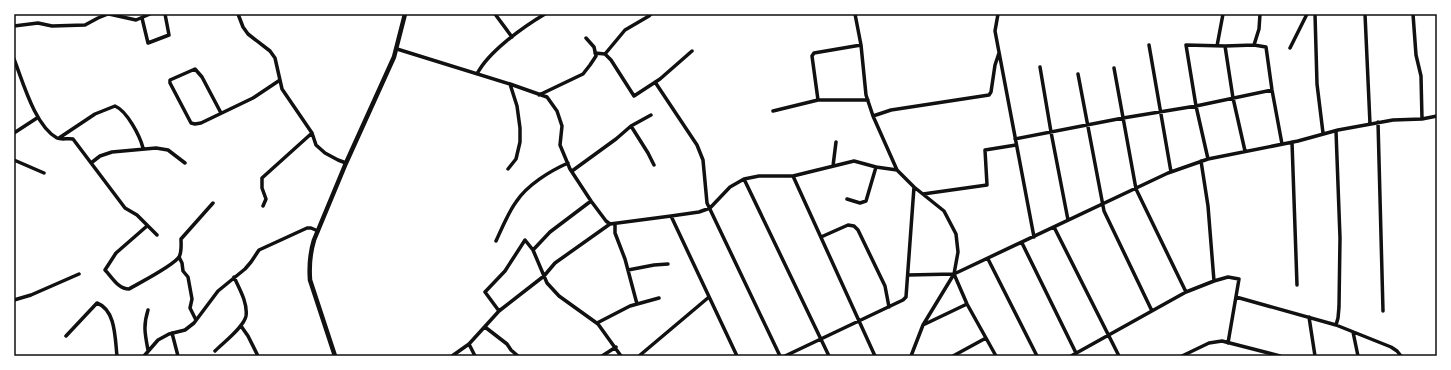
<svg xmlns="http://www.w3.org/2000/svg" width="1451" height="370" viewBox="0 0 1451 370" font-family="'Golos Text',sans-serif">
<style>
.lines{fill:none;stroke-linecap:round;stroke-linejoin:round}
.minor{stroke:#111;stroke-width:3.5}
.tertiary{stroke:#111;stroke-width:4.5}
.neatline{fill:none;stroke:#111;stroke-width:1.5}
</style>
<rect width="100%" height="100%" fill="#fff"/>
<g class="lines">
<path class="minor" d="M109 14 136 20 150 14
M238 14 243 27 248 34 270 51 275 58 282 89 312 133 316 145 325 153 338 160 346 163
M495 14 512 37
M855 14 861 45 866 95 873 116 897 170 914 187 944 211 956 234 958 252 954 274 923 325 911 356
M998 14 995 31 1034 237
M1315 14 1317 84 1323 133
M1365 14 1370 124
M1413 14 1416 55 1421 76 1422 119
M142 18 148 43 169 35 165 14
M14 26 38 23 52 26 85 25 98 18 108 14
M1149 45 1171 172
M1254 45 1259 29 1260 14
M1217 46 1223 14
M1225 46 1233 98 1245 151
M1290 48 1307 14
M397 49 510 84 547 97 557 111 562 126 560 145 570 169 591 201 606 221 610 224 671 216 699 212 710 208 730 187 744 179 759 176H793L854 161 876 167 897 170
M595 53 605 54 611 60 634 96 660 79 692 51
M605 54 625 30 649 16 651 14
M14 59C23 82 35 126 57 138 61 140 68 138 73 139L125 208 137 215 157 235
M1040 67 1051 132 1068 220
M1114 68 1136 189 1186 292
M477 74C488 52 523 27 545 14
M1078 74 1104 211 1152 311
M655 82 697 145 703 160 707 203 780 356
M539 95 583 74 590 65 596 56 594 47 586 38
M818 100 812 56 814 53 861 45
M773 111 818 100H868
M221 113 202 77 195 69 170 80V83L191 123 195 124 201 123 253 98 280 80
M873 116 891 110 989 95 991 92 995 65 999 53
M1378 122 1383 311
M631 126 648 153 654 165
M1336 131 1340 238 1339 307 1338 318 1336 325
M14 133 37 118
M59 138 95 114 115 106C127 111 140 136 143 148
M1015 139 1123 118 1196 106 1272 90
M1292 142 1297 285
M1208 159 1196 106 1186 45 1225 46 1254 45 1266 47 1272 90 1282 144
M14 160 44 173
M1201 161 1208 206 1214 281
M91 163 100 156 112 152 156 148 168 150 185 163
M833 166 836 142
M508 169 516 159 520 142V128L517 106 510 84
M572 171 616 139 631 126 651 115
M793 176 875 356
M744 179 829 356
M923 194 987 185 985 150 1016 145
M847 199 860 203 866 201 876 167
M263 206 266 199 262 188V178L312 133
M671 216 737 356
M615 224V233L625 259 637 304
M147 226 116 253 105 270C112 277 118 289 129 289 139 283 173 266 179 257 182 252 181 244 181 239L213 203
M1054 227 1119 356
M821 237 848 225 854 226 858 230 885 286 889 307
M496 241C502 228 508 213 516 202 527 185 550 171 568 163
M1022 243 1076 353
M533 250 550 232 591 201
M179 257 182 263 183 271 188 277 192 299 190 308 196 320
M988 259 1037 356
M628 270 654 265 668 264
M954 274 967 304 996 356
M908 275 954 274 1168 173 1208 159 1298 141 1338 130 1393 120 1422 119 1437 116
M1236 297 1336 325 1391 347 1397 351 1401 356
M14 300 31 295 79 274
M148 310C143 326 145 334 148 350
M499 311 485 292 505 271 525 240 533 250 547 283 559 296 598 324 621 356
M1309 317 1315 356
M597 323 630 306 659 298
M923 325 967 304
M241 326 248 336 258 356
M485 327 507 344 511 350 518 356
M1353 332 1358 356
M172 333 178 356
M66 336 97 303C116 310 115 339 117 356
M469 344 475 356
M215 351C223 343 244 327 246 316 248 303 239 288 234 277
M144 356 158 340 169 334 185 330 194 323 218 291 245 269 251 262 259 250 307 228H311L318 231
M452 356 469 344 499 311 544 276 555 263 610 224
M602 356 616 347
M639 356 709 297
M785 356 903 300 906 297 914 187
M953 356 986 338
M1071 356 1186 292 1214 281 1228 277 1239 279 1228 343
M1182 356 1209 343 1222 341 1280 356"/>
<path class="tertiary" d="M335 356 310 280C309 266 310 253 314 240L346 163 394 57 405 14"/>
</g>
<rect width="1451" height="370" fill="none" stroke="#ffffff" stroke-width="30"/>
<rect x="15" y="15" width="1421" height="340" class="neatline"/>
</svg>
